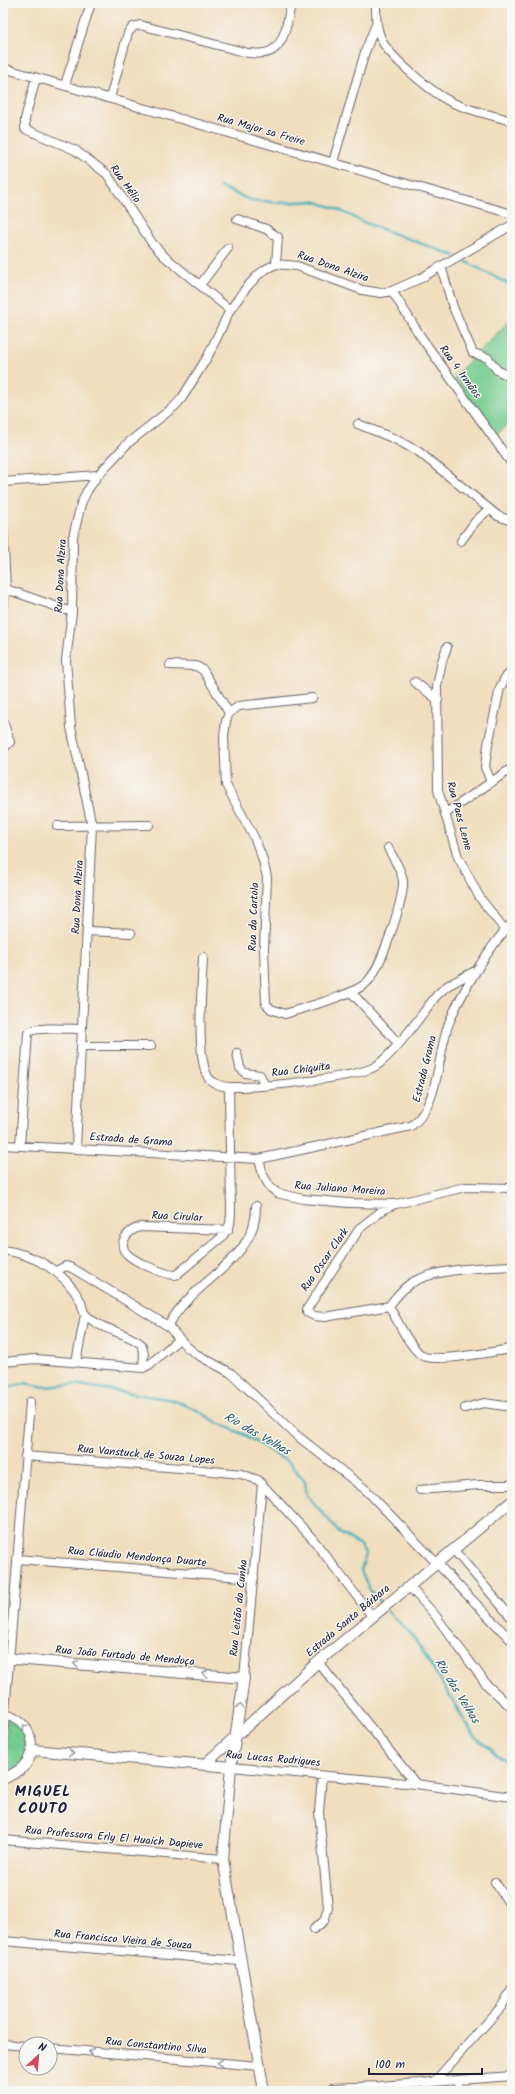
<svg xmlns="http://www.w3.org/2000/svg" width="515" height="2094" viewBox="0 0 515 2094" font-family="Kalam,sans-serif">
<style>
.grass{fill:#77cd92;stroke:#4c7866}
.park{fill:url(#park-dots);stroke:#4c7866}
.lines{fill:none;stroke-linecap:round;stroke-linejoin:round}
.stream{stroke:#3eaeb9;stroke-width:2.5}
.minor-casing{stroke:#6a6469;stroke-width:10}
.tertiary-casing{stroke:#6a6469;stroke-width:12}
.minor{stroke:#fff;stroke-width:8}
.tertiary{stroke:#fff;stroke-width:10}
.oneway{stroke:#9c9ca7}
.labels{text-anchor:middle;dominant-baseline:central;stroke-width:3;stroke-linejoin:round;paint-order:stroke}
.street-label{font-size:11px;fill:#22223b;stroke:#f6f6f2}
.water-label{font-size:12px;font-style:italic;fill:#2d5a6d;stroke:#f6f6f2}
.district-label{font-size:15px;font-weight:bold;letter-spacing:1px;fill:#22223b;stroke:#f6f6f2}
</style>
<defs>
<pattern id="park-dots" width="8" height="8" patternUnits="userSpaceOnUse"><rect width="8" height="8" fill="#77cd92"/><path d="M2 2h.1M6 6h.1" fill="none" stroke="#67b07f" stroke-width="1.8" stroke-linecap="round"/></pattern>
</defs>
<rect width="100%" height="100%" fill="#f6f6f2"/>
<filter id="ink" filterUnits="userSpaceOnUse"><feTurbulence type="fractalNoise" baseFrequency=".025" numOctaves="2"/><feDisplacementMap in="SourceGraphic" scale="8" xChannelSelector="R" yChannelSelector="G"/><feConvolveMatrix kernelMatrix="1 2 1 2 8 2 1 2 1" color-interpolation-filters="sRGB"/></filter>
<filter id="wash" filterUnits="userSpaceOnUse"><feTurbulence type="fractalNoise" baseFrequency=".012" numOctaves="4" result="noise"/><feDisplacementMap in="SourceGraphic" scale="16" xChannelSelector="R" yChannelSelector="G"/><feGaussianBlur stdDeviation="0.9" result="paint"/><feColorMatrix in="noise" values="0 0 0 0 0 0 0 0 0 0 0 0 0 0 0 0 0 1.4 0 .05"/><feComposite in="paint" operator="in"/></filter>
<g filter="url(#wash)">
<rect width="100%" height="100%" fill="#f0debe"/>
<path class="grass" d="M512 318V419L497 435 454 377Z"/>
<path class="park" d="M8 1717C21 1723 33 1739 28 1754 25 1760 18 1766 14 1772L3 1762Z"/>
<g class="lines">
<path class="stream" d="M220 187 250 200 281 203 313 201 335 208 363 222 455 256
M459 258 512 286
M3 1389 25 1383 46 1387 73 1384 173 1400 195 1409 220 1424 245 1435 291 1464 305 1482 307 1495 341 1534 359 1544 366 1554 361 1570 369 1589 383 1606
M386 1610 413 1636 474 1736 512 1766"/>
</g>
</g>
<g filter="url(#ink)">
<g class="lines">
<defs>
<path id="minor" d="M376 3C376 16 376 27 381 39 389 57 433 93 451 102 470 111 492 115 512 121
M3 68 512 214
M36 78 25 119V129L75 150 107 174 152 243 164 256 230 310
M65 85 91 3
M110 98 128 33 133 27 140 25 248 53C253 53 259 54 264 53 285 51 288 19 291 3
M333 162 365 52 376 24
M237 219 266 229 278 237 276 264
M441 266 453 307 473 353 488 358 497 370 512 378
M200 285 228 248
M392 291 421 337 512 464
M358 424 395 439 419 452 498 516 512 521
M3 482 98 475
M3 526 6 590 3 604
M461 541 475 522 489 509
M3 588 72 612
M447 647 442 661 437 686 438 790 458 857 480 898 505 930
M170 665 196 666 203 670 229 713
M415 682 438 700
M312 698 239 706 229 713 226 721 224 736 226 785 254 837 262 857 267 877 264 949 266 1004 271 1009 285 1014C305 1007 350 996 365 984 380 973 404 900 403 881 402 870 393 858 388 848
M3 721 10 742 3 749
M491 782 485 767 488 745 500 688 505 678 512 671
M446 813 512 768
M57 826 149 825
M88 931 131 933
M203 957C202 985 196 1052 207 1075 210 1083 222 1087 230 1087 254 1088 359 1078 376 1066 397 1051 420 1016 437 995L447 986 477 970
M351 992 398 1043
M81 1046H151
M237 1053 240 1068 245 1073 260 1075 265 1086
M3 1145 259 1159 411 1126C440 1105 437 1054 449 1023 461 993 490 945 512 923
M20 1145 28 1033C34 1026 71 1029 82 1029
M76 1148 92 826 71 727 66 660 72 612 73 537 81 504 87 491 98 475 128 443 175 406 182 398 208 356 230 310 246 288 258 275 266 269 276 264 297 266 362 290 381 293 392 291 421 278 512 225
M259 1159 263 1175 270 1187 277 1193 303 1199 349 1203 396 1204 465 1187 512 1188
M228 1230 140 1227C129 1230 116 1243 127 1254 135 1262 165 1275 176 1275L222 1237 230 1224 231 1213 229 1087
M3 1250C34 1254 65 1272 80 1300 83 1305 82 1313 87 1316 102 1331 125 1331 141 1344L144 1354 143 1368
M512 1266C483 1268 436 1268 411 1283 402 1289 395 1298 389 1306 398 1321 407 1343 421 1355 432 1364 495 1351 512 1349
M56 1271 66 1266 72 1268 168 1326 187 1347 196 1354 231 1373 295 1434 366 1490 512 1641
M389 1306 325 1317 314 1316 307 1312V1309L360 1228 383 1210 395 1204
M168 1326C172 1320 176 1312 182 1306 209 1274 257 1254 256 1206
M3 1362 35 1359 143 1368 149 1365 179 1339
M76 1362 85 1315
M465 1408 484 1403 512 1407
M25 1456 193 1469 241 1474 258 1480 312 1538 372 1616
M420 1490 478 1485H512
M453 1549 511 1617
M17 1559 254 1578
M409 1586 435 1615 487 1685 512 1708
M318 1662 416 1784
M244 1678 262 1484
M5 1714C23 1719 33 1731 32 1750
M3 1736 30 1402
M231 1767 416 1784 512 1797
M3 1840 223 1859
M495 1882 512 1908
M314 1929 324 1921 328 1908 319 1812 322 1776
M3 1941 240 1961
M3 2044 26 2046
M50 2048 259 2066
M435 2081 502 2006 512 1989
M458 2081 459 2091
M332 2088 379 2086 512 2076"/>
<path id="tertiary" d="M3 1658 244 1678 231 1767 223 1859 264 2091
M204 1765 318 1662 512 1501
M3 1779C18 1772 28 1767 32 1750L231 1767"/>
</defs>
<use href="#minor" class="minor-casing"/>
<use href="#tertiary" class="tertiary-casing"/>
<use href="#minor" class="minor"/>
<use href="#tertiary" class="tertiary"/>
</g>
<defs><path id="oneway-chevron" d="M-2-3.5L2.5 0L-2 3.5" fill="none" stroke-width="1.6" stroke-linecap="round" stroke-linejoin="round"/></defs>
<g class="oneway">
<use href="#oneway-chevron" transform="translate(76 1664) rotate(-175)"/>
<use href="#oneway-chevron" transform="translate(205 1674) rotate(-175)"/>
<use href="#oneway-chevron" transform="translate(240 1706) rotate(-83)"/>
<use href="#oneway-chevron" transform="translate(25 1727) rotate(-127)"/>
<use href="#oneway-chevron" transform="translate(71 1753) rotate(5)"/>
<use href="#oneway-chevron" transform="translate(91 2052) rotate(-175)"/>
<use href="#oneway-chevron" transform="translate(220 2063) rotate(-175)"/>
</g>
</g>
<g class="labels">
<g class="street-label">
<text transform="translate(261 130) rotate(16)">Rua Major sa Freire</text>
<text transform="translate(125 184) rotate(54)">Rua Hélio</text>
<text transform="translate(333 267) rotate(19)">Rua Dona Alzira</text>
<text transform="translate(460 372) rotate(54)">Rua 4 Irmãos</text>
<text transform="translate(61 576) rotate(-87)">Rua Dona Alzira</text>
<text transform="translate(459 816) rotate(75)">Rua Paes Leme</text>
<text transform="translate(78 897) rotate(-87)">Rua Dona Alzira</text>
<text transform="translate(254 917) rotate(-88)">Rua da Cartola</text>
<text transform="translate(425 1069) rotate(-76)">Estrada Grama</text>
<text transform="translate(301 1070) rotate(-7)">Rua Chiquita</text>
<text transform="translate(131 1140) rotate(4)">Estrada de Grama</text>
<text transform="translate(340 1189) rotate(4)">Rua Juliano Moreira</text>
<text transform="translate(177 1217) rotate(3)">Rua Cirular</text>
<text transform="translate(325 1260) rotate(-55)">Rua Oscar Clark</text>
<text transform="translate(146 1455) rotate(5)">Rua Vanstuck de Souza Lopes</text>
<text transform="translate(137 1557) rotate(5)">Rua Cláudio Mendonça Duarte</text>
<text transform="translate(239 1608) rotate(-84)">Rua Leitão da Cunha</text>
<text transform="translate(348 1621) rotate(-40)">Estrada Santa Bárbara</text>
<text transform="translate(125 1656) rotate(5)">Rua João Furtado de Mendoça</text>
<text transform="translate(273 1759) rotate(5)">Rua Lucas Rodrigues</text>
<text transform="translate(114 1838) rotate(5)">Rua Professora Erly El Huaich Dapieve</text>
<text transform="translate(123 1940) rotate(5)">Rua Francisco Vieira de Souza</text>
<text transform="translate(156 2046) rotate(5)">Rua Constantino Silva</text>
</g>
<g class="water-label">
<text transform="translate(257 1434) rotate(30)">Rio das Velhas</text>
<text transform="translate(457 1691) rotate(58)">Rio das Velhas</text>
</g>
<g class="district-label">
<text x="43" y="1792">MIGUEL<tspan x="43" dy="17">COUTO</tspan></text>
</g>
</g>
<rect width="515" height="2094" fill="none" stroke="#f6f6f2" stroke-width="16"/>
<g transform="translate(38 2056) rotate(26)"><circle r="19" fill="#f6f6f2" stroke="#a1a1a9"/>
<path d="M0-3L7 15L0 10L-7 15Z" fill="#d1495b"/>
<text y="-6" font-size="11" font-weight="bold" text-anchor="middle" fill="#22223b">N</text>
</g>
<path d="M369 2068v6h113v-6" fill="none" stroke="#22223b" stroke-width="2"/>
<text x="375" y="2068" font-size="12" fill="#22223b" stroke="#f6f6f2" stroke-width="3" paint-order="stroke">100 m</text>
</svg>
